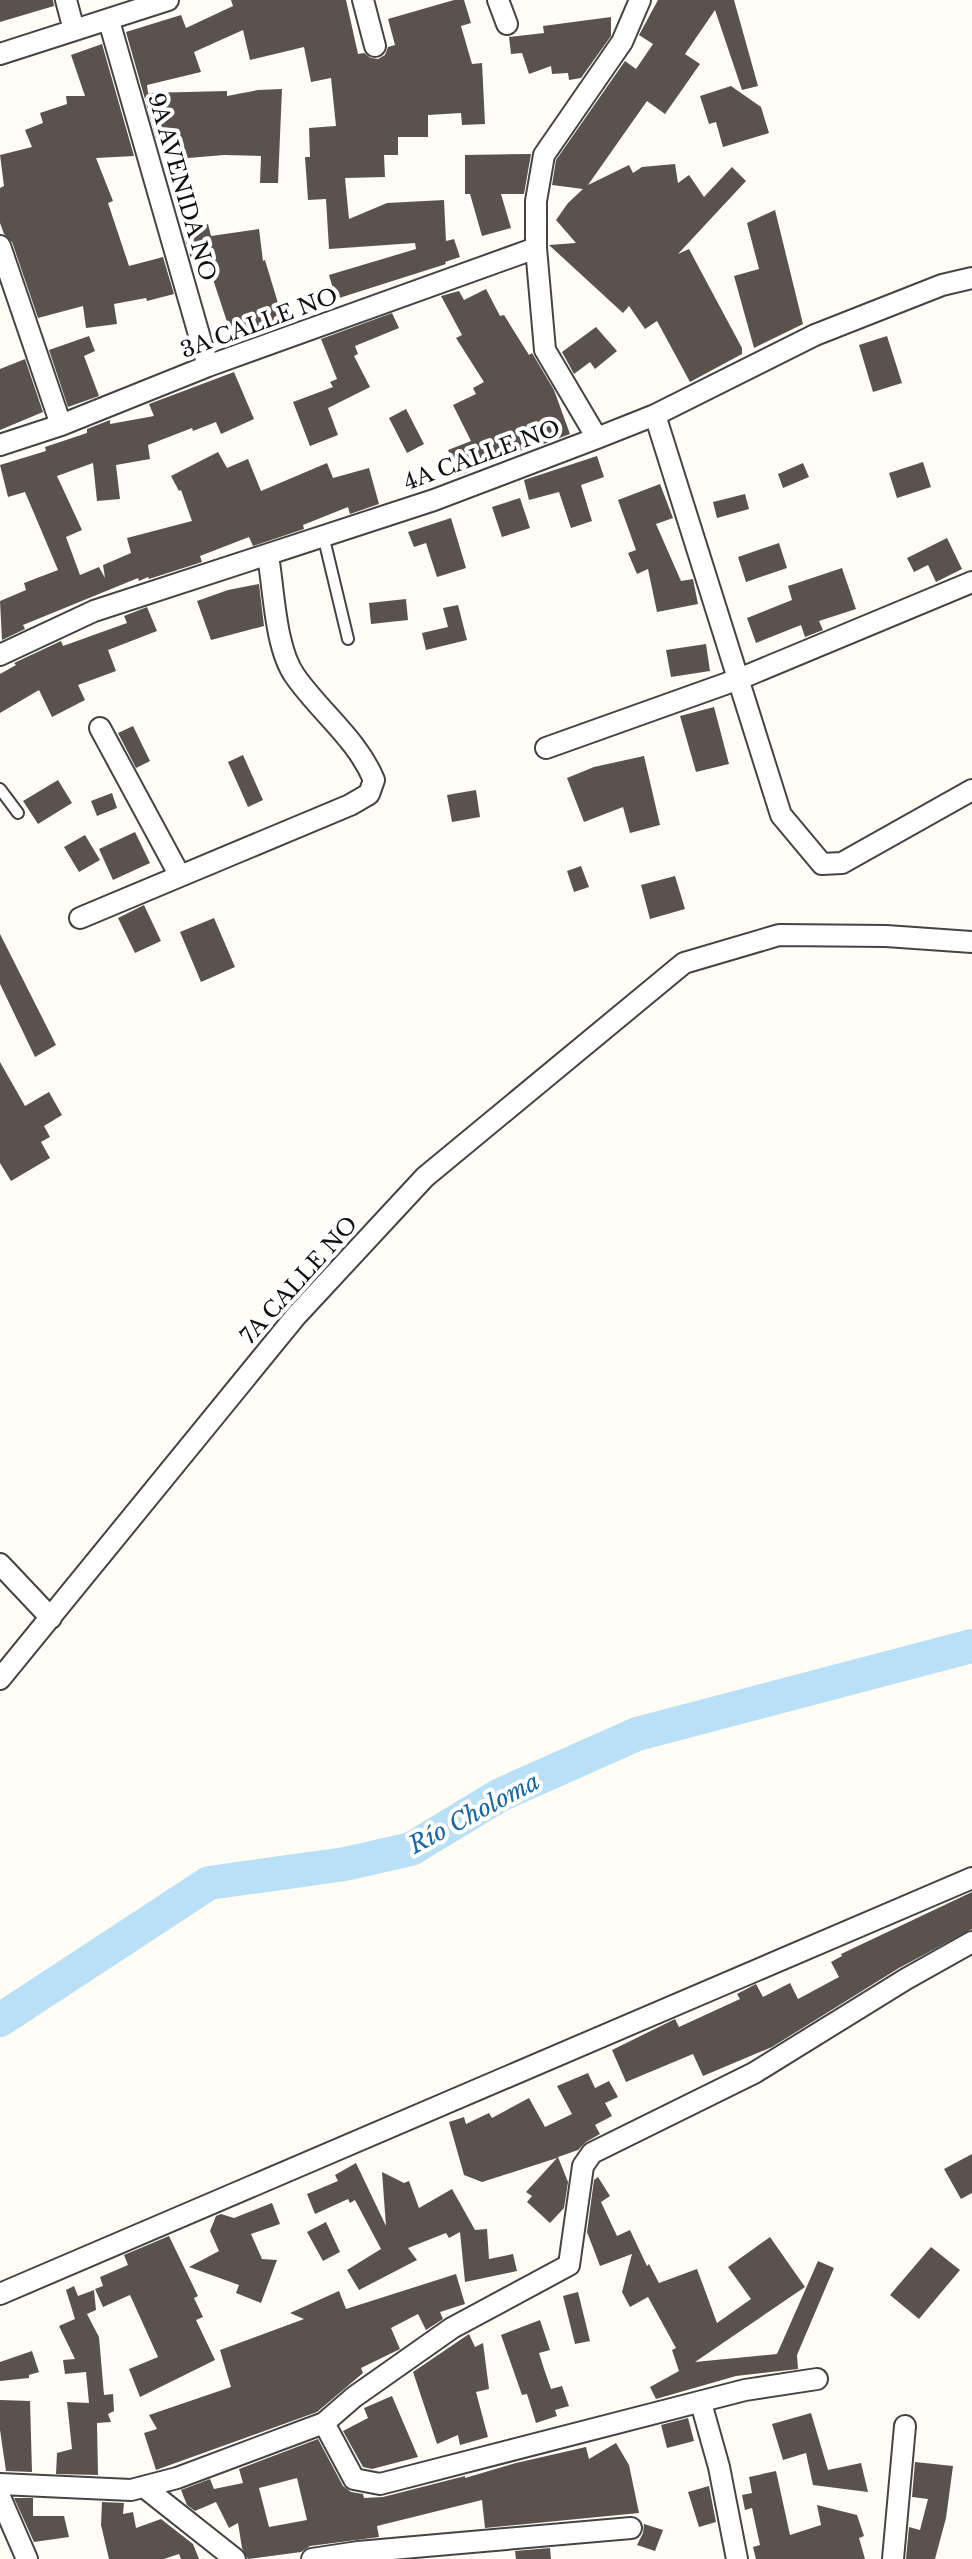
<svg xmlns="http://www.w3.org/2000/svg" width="972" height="2559" viewBox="0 0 972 2559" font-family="'Libre Baskerville',serif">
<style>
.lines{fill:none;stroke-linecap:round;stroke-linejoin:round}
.river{stroke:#b9e0f7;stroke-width:34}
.building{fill:#5a524d;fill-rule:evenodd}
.lane-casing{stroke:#444;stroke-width:14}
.street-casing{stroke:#444;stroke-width:24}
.lane{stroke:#fff;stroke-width:10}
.street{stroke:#fff;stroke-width:20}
.labels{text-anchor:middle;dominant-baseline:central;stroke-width:8;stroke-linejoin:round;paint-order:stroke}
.street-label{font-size:22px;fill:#111;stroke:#fff}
.water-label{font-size:24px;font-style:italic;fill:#1768a6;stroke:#fff}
</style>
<rect width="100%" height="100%" fill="#fffdf5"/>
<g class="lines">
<path class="river" d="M0 2020 209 1883 345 1864 411 1849 500 1795 637 1734 972 1646"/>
</g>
<path class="building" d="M0 0H53L54 6 0 22Z
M231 0H346L358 54 364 53 371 58 378 59 385 55 388 47 395 45 388 19 454 0H464L471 23 461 26 472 64 482 63 485 124 462 125 461 113 428 115V137H398V155H384L385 177 345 178 349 219 387 203 444 200 446 241 454 239 460 257 445 262 446 264 336 299 329 275 416 249 415 243 329 249 326 199 308 200 305 157H310L309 128 336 126 331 78 311 82 304 47 250 60 243 30 194 52 201 72 147 85 148 93 227 91V96L258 90 282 89 278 183H260L261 156 224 155 176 159 174 135 156 138 126 32 181 15 186 28 233 6Z
M658 0H734L758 86 742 90 715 10 685 54 700 64 665 114 647 101 588 185 629 165 633 173 642 167 675 164 678 183 689 175 704 197 732 167 746 181 678 254 689 249 742 348V354L690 382 657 321 645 329 629 306 623 313 549 245 576 243 556 220 568 203 583 189 552 185 556 160 625 61 636 69 653 44 639 35Z
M611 17V36L581 78 569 80 568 73 552 74 551 66 529 74 522 53 511 54 509 37 544 33 543 26Z
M102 44 134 156 96 158 113 201 108 203 129 266 163 257 174 294 147 301 146 298 114 304 117 324 86 328 83 306 38 318 12 242 4 234 0 223V188L4 186 0 155 32 147 25 130 43 123 40 113 67 104 66 96H85L71 55Z
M731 86 761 107 769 133 723 147 716 122 709 124 700 96Z
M531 154 524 194H501L511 228 482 236 470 194H465V155Z
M775 210 803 324 754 348 734 276 759 269 747 223Z
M208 224 211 236 259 229 263 261 265 260 284 323 233 340 206 258 192 262 183 232Z
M486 289 500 316 504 315 529 355 532 353 554 390 570 434 541 445V442L504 458 503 455 472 467 473 470 458 476 448 450 471 441 453 405 476 394 473 388 484 382 456 338 462 335 441 296 459 291 464 300Z
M392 313 399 328 355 346 358 354 354 356 370 387 328 408 338 435 310 446 293 402 333 387 330 382 337 379 321 339Z
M596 327 617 351 595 369 590 362 574 374 562 352Z
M89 336 95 351 84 356 99 396 68 407 49 350Z
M887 336 902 383 873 392 859 345Z
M25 359 43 412 0 430V369Z
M234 372 254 419 221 434 216 422 193 431 192 428 148 445 150 459 116 465 120 499 97 501 93 463 57 476 82 530 66 537 80 575 99 567 105 578 103 565 131 553 127 538 192 521 181 490 179 491 171 476 218 452 227 468 248 459 261 491 327 463 333 478 369 468 379 504 350 514 348 507 303 525 304 529 253 546 249 537 200 556 202 562 149 579 148 577 139 581 138 578 23 625 25 629 2 640 0 601 26 590 24 583 58 570 25 492 8 497 0 465 46 451 45 447 87 433V429L110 420V424L154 416 149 404Z
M406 409 424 444 407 453 389 418Z
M597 456 604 477 581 485 592 521 571 528 559 492 529 500 524 480Z
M923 462 931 487 897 498 889 473Z
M803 463 809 477 783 488 778 474Z
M660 484 673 518 656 524 681 581 693 579 698 604 657 612 648 569 637 574 628 553 636 550 618 500Z
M745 494 749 509 717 518 713 502Z
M520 498 530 528 502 537 492 507Z
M451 518 466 568 437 577 426 543 414 547 408 532Z
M947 538 962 569 936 582 928 565 914 572 907 558Z
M779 543 787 568 746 582 738 557Z
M842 568 856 609 819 621 823 630 805 637 801 625 756 643 747 618 792 600 788 586Z
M259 584 264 626 211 640 197 601 228 590Z
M406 599 408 620 371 624 369 603Z
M458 605 467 640 426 650 422 633 448 627 443 608Z
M147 607 157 631 108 650 116 671 78 685 85 700 52 717 39 690 0 713V674L16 665 14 663 61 641 63 646 127 623 124 616Z
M706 644 710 671 671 677 666 650Z
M714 707 729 764 696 772 680 716Z
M133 726 150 761 136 768 118 733Z
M243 755 263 800 248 807 228 762Z
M644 756 660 825 630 833 623 807 584 822 567 778 594 767Z
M58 780 72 803 38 824 23 801Z
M476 790 480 817 452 822 447 795Z
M112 793 117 808 97 816 91 801Z
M135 832 150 863 113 880 99 849Z
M85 835 100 860 79 872 64 847Z
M581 866 589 887 574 892 567 871Z
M675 876 685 909 650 919 641 885Z
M144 905 161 941 135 953 118 918Z
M214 918 235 967 201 982 180 932Z
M0 934 56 1045 35 1057 0 984Z
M0 1062 25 1106 49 1092 62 1115 44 1126 50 1137 41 1142 50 1158 11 1181 0 1163Z
M972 1892V1929L899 1968 772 2047 703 2076 693 2054 626 2082 612 2050 675 2019 679 2027 740 1999 737 1994 756 1984 763 1997 790 1983 798 1999 839 1977 831 1962 842 1956 841 1954Z
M588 2073 595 2088 609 2081 618 2097 605 2103 612 2116 595 2125 600 2134 586 2142 578 2150 558 2157 568 2182 564 2208 550 2223 527 2202 532 2196 526 2192 557 2158 482 2182 464 2175 449 2122 464 2117 466 2124 489 2113 492 2118 529 2098 545 2127 572 2114 557 2086Z
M972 2154V2193L961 2199 944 2169Z
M356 2163 386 2226 382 2172 404 2183 409 2181 419 2208 452 2189 475 2230 487 2229 489 2259 513 2254 517 2271 465 2282 460 2232 449 2238 446 2233 408 2248 417 2260 359 2290 347 2270 381 2249 355 2200 350 2203 348 2199 315 2214 307 2194 338 2181 335 2175Z
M598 2177 610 2196 601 2202 617 2236 630 2230 647 2266 649 2264 659 2283 697 2269 717 2323 751 2299 728 2267 770 2237 805 2287 695 2362 777 2354 818 2261 834 2268 797 2355 798 2369 736 2376 656 2399 650 2387 679 2371 672 2350 676 2348 648 2297 630 2307 622 2292 632 2254 600 2266 587 2232 594 2180Z
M272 2203 280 2224 251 2234 262 2259 277 2260 261 2303 236 2293 239 2285 189 2267 219 2251 210 2231 216 2216 221 2214 234 2218Z
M326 2222 340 2252 323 2261 307 2232Z
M169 2236 198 2296 194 2298 203 2317 196 2320 215 2360 140 2397 129 2369 158 2357 130 2295 103 2307 95 2289 103 2286 100 2277 128 2265 124 2255Z
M931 2247 960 2270 919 2319 890 2295Z
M456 2274 465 2304 440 2312 443 2319 426 2330 418 2314 391 2328 400 2349 361 2368 363 2373 317 2412 156 2470 144 2433 157 2429 149 2415 231 2387 220 2350 304 2319 290 2313 339 2291 346 2309Z
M74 2286 78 2296 94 2290 96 2310 87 2314 99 2337 104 2395 113 2394 114 2411 108 2414 111 2422 97 2423 98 2475 56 2474 57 2453 72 2449 67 2402 89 2403 86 2372 65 2374 63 2360 75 2359 59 2326 75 2319 66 2290Z
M578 2292 590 2341 575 2344 563 2296Z
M540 2320 550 2350 539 2353 544 2369 551 2389 562 2386 569 2406 555 2410 557 2416 536 2423 527 2394 522 2395 501 2335Z
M469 2334 475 2347 483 2343 489 2389 476 2392 488 2437 460 2445 458 2435 437 2444 413 2372Z
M32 2351 39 2372 29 2375V2378L0 2381V2362Z
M392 2396 418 2457 372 2469 363 2467 343 2431 368 2418 364 2408Z
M0 2400 30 2401 32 2472 6 2471 0 2430Z
M811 2413 828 2470 861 2463 868 2492 813 2485 806 2453 783 2460 772 2424Z
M688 2418 694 2441 667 2448 661 2425Z
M318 2439 343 2486 351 2492 363 2494 364 2498 383 2497 465 2476V2478L516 2463 586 2447 589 2459 616 2443 629 2465 639 2513 485 2528 482 2500 377 2526 379 2537 310 2546 301 2552 248 2559 242 2548 238 2523 229 2528 216 2502 195 2511 187 2505 181 2490 210 2479 214 2489 243 2483 239 2469ZM297 2478 307 2520 269 2527 259 2488Z
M915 2462 953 2466 946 2518 935 2559H906L909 2527 920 2530 928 2499 912 2497Z
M776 2471 790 2535 821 2525 817 2505 857 2515 864 2536 859 2538 865 2559H756L753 2547 760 2545 752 2508 745 2510 742 2495 752 2493 749 2477Z
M709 2486 716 2522 699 2527 688 2492Z
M14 2498H33V2516H64L69 2537 34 2542Z
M102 2502 124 2503 123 2514 133 2512 136 2528 161 2519 193 2544 199 2559H181L179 2554 164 2559H109L101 2525Z
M644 2524 663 2530 655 2551 637 2545 643 2533Z
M550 2548 551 2559H516L515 2551Z"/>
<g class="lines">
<defs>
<path id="lane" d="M323 535 348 639
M0 789 18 813"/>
<path id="street" d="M66 0 74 30
M363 0 375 46
M498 0 507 24
M109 21 208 366
M0 54 168 0
M0 246 61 425
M655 415 781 815 822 864 842 863 972 790
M597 438 545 350 536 248V201L544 155 622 42 640 0
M0 445 61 425 208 366 536 248
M0 655 94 611 434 500 597 438 655 415 815 335 942 285 972 278
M100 728 180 876
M546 748 739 679 972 582
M80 918 350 805 369 794 374 780C357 739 320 712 295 676 275 648 274 590 268 556
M0 1564 51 1618
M0 1679 296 1316 425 1177 684 963 779 935 886 936 972 942
M0 2294 972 1878
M701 2403 719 2467 737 2559
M324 2423 354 2479 380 2484 745 2390 817 2379
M0 2484 131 2490 177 2478 324 2423 354 2397 452 2328 569 2265 583 2166 592 2153 754 2073 906 1979 972 1942
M144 2487 235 2559
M0 2497 27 2559
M312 2559 358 2552 631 2528
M893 2559 905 2426"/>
</defs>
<use href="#lane" class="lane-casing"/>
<use href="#street" class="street-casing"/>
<use href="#lane" class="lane"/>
<use href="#street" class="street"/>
</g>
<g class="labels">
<g class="street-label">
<text transform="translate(182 187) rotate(74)">9A AVENIDA NO</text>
<text transform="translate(259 323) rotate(-20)">3A CALLE NO</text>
<text transform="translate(482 455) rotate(-20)">4A CALLE NO</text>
<text transform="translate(299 1280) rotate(-48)">7A CALLE NO</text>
</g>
<g class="water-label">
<text transform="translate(474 1813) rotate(-28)">Río Choloma</text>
</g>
</g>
</svg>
